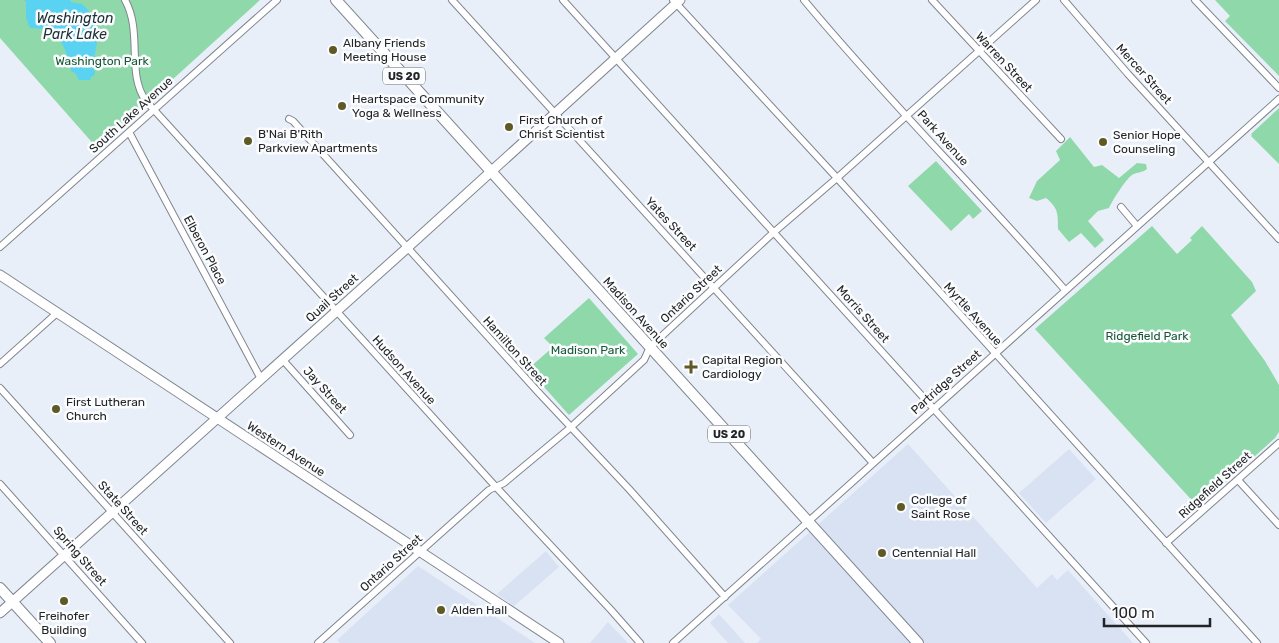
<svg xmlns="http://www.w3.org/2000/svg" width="1279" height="643" viewBox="0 0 1279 643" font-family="Rubik,sans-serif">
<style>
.built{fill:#d8e2f2}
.green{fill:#8fd8aa}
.water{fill:#59d3f1}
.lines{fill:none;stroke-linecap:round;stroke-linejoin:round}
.street-casing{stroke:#80858e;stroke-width:8}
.secondary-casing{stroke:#80858e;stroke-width:11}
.primary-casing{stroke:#80858e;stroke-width:12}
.street{stroke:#fff;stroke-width:6}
.secondary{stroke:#fff;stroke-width:9}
.primary{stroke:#fff;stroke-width:10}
.poi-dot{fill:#5f5925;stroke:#fbfcfe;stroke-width:2}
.labels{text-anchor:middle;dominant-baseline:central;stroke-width:5;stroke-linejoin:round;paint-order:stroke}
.shield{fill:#fbfcfe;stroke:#636568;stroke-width:1}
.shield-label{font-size:11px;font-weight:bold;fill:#222427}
.poi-label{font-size:12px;fill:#222427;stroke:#fbfcfe;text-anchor:start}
.park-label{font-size:12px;fill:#165735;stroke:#fbfcfe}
.street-label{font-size:12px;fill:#222427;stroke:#fbfcfe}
.water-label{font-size:14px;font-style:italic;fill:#1a2f35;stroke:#fbfcfe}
</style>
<rect width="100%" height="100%" fill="#e9eff9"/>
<path class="built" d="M908 444 1037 588 1052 574 1057 580 1068 570 1133 643H757L761 639 728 605Z
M1069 449 1096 479 1046 523 1019 493Z
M546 551 559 567 514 606 497 594Z
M418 566 535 643H340L337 640Z
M719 614 745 643H728L710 623Z
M608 622 628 643H590Z"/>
<path class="green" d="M0 0H260L97 148 0 38Z
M1215 0H1279V76L1225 21 1230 16Z
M1279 108V164L1251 136 1252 135 1251 134Z
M1070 137 1094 167 1102 165 1119 178 1137 163 1146 164 1147 169C1142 173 1137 172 1132 175 1126 179 1112 201 1109 208L1098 211 1088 221 1104 240 1095 248 1081 233 1069 242 1058 229C1058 213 1058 208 1046 198L1037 201 1029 198 1037 181 1060 160 1056 151Z
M936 161 982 211 973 219 969 214 951 231 908 186Z
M1152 226 1177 254 1192 240 1190 238 1202 226 1252 282 1256 291 1231 315 1265 361 1279 385V432L1275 438 1198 507 1035 329Z
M589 298 638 354 569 415 528 369 553 347 544 338Z"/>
<path class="water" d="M24 0H70L71 2 82 4 88 10 97 26 99 33 93 63 95 74 90 78 91 80H79L76 74 71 71C65 45 60 28 30 28L26 18V2Z"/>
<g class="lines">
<defs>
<path id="street" d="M125 0C143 32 126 74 146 101L496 487 611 610 640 643
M452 0 873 463
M563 0 1146 643
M673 0 837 178 1257 643
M804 0C887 100 980 192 1065 290
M932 0 1061 139
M1064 0 1128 74 1279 239
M1195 0 1279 88
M289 119 293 121 538 392 629 489 725 597
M129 132 261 379
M1121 207 1137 226
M0 247 277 0
M282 359 350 435
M0 364 57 313
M0 388 230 643
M1238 480 1279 525
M0 484 142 643
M1166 543 1279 443
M318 643 489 490 504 483 570 428 644 360 650 347 773 233 837 178 1036 0
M673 643 1279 99"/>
<path id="secondary" d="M0 275 559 643
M0 613 407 248 680 0"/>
<path id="primary" d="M336 0 918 643
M0 588 50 643"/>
</defs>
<use href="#street" class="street-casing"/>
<use href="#secondary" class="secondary-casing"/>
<use href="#primary" class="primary-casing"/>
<use href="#street" class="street"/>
<use href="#secondary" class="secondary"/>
<use href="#primary" class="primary"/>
</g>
<g class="poi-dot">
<circle cx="333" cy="50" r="5"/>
<circle cx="342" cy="106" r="5"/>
<circle cx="509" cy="127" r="5"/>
<circle cx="248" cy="141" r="5"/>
<circle cx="1103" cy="142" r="5"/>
<path d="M688.5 359.5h5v5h5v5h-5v5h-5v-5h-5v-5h5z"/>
<circle cx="56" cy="409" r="5"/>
<circle cx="901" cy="507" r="5"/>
<circle cx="882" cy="553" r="5"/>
<circle cx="64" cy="601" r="5"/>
<circle cx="441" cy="610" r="5"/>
</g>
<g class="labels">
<g class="shield">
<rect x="383" y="67.5" width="42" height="17" rx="4"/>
<rect x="708" y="425.5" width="42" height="17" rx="4"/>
</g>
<g class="shield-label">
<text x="404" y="76">US 20</text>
<text x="729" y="434">US 20</text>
</g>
<g class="poi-label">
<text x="343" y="43">Albany Friends<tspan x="343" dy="14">Meeting House</tspan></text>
<text x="352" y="99">Heartspace Community<tspan x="352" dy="14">Yoga &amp; Wellness</tspan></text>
<text x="519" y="120">First Church of<tspan x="519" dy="14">Christ Scientist</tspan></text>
<text x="258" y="134">B'Nai B'Rith<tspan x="258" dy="14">Parkview Apartments</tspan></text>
<text x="1113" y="135">Senior Hope<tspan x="1113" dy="14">Counseling</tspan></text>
<text x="702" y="360">Capital Region<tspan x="702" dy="14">Cardiology</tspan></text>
<text x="66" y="402">First Lutheran<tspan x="66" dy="14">Church</tspan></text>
<text x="911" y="500">College of<tspan x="911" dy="14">Saint Rose</tspan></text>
<text x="892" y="553">Centennial Hall</text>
<text x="451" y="610">Alden Hall</text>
<text x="64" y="616" text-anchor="middle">Freihofer<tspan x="64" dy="14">Building</tspan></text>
</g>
<g class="park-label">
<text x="102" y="61">Washington Park</text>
<text x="1147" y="336">Ridgefield Park</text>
<text x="588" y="350">Madison Park</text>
</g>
<g class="street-label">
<text transform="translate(1004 62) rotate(47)">Warren Street</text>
<text transform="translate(1144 74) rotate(48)">Mercer Street</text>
<text transform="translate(131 115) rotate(-42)">South Lake Avenue</text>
<text transform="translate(943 138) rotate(48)">Park Avenue</text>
<text transform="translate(671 224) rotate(47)">Yates Street</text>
<text transform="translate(205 250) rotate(62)">Elberon Place</text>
<text transform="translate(691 294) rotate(-43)">Ontario Street</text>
<text transform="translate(332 298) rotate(-42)">Quail Street</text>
<text transform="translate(636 313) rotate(48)">Madison Avenue</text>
<text transform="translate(863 314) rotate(48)">Morris Street</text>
<text transform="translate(973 314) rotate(48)">Myrtle Avenue</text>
<text transform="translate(515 351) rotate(48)">Hamilton Street</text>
<text transform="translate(404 370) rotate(48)">Hudson Avenue</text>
<text transform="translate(946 382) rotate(-42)">Partridge Street</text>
<text transform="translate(325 390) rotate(48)">Jay Street</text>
<text transform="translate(286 449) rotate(33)">Western Avenue</text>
<text transform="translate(1215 485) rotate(-42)">Ridgefield Street</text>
<text transform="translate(123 508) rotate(48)">State Street</text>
<text transform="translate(80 556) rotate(49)">Spring Street</text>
<text transform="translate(391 563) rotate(-42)">Ontario Street</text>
</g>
<g class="water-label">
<text x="75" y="18">Washington<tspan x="75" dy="16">Park Lake</tspan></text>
</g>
</g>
<path d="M1104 618v8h106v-8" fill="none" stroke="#222427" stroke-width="2.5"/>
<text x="1112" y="618" font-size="15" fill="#222427" stroke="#fbfcfe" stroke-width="4" paint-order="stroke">100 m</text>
</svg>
